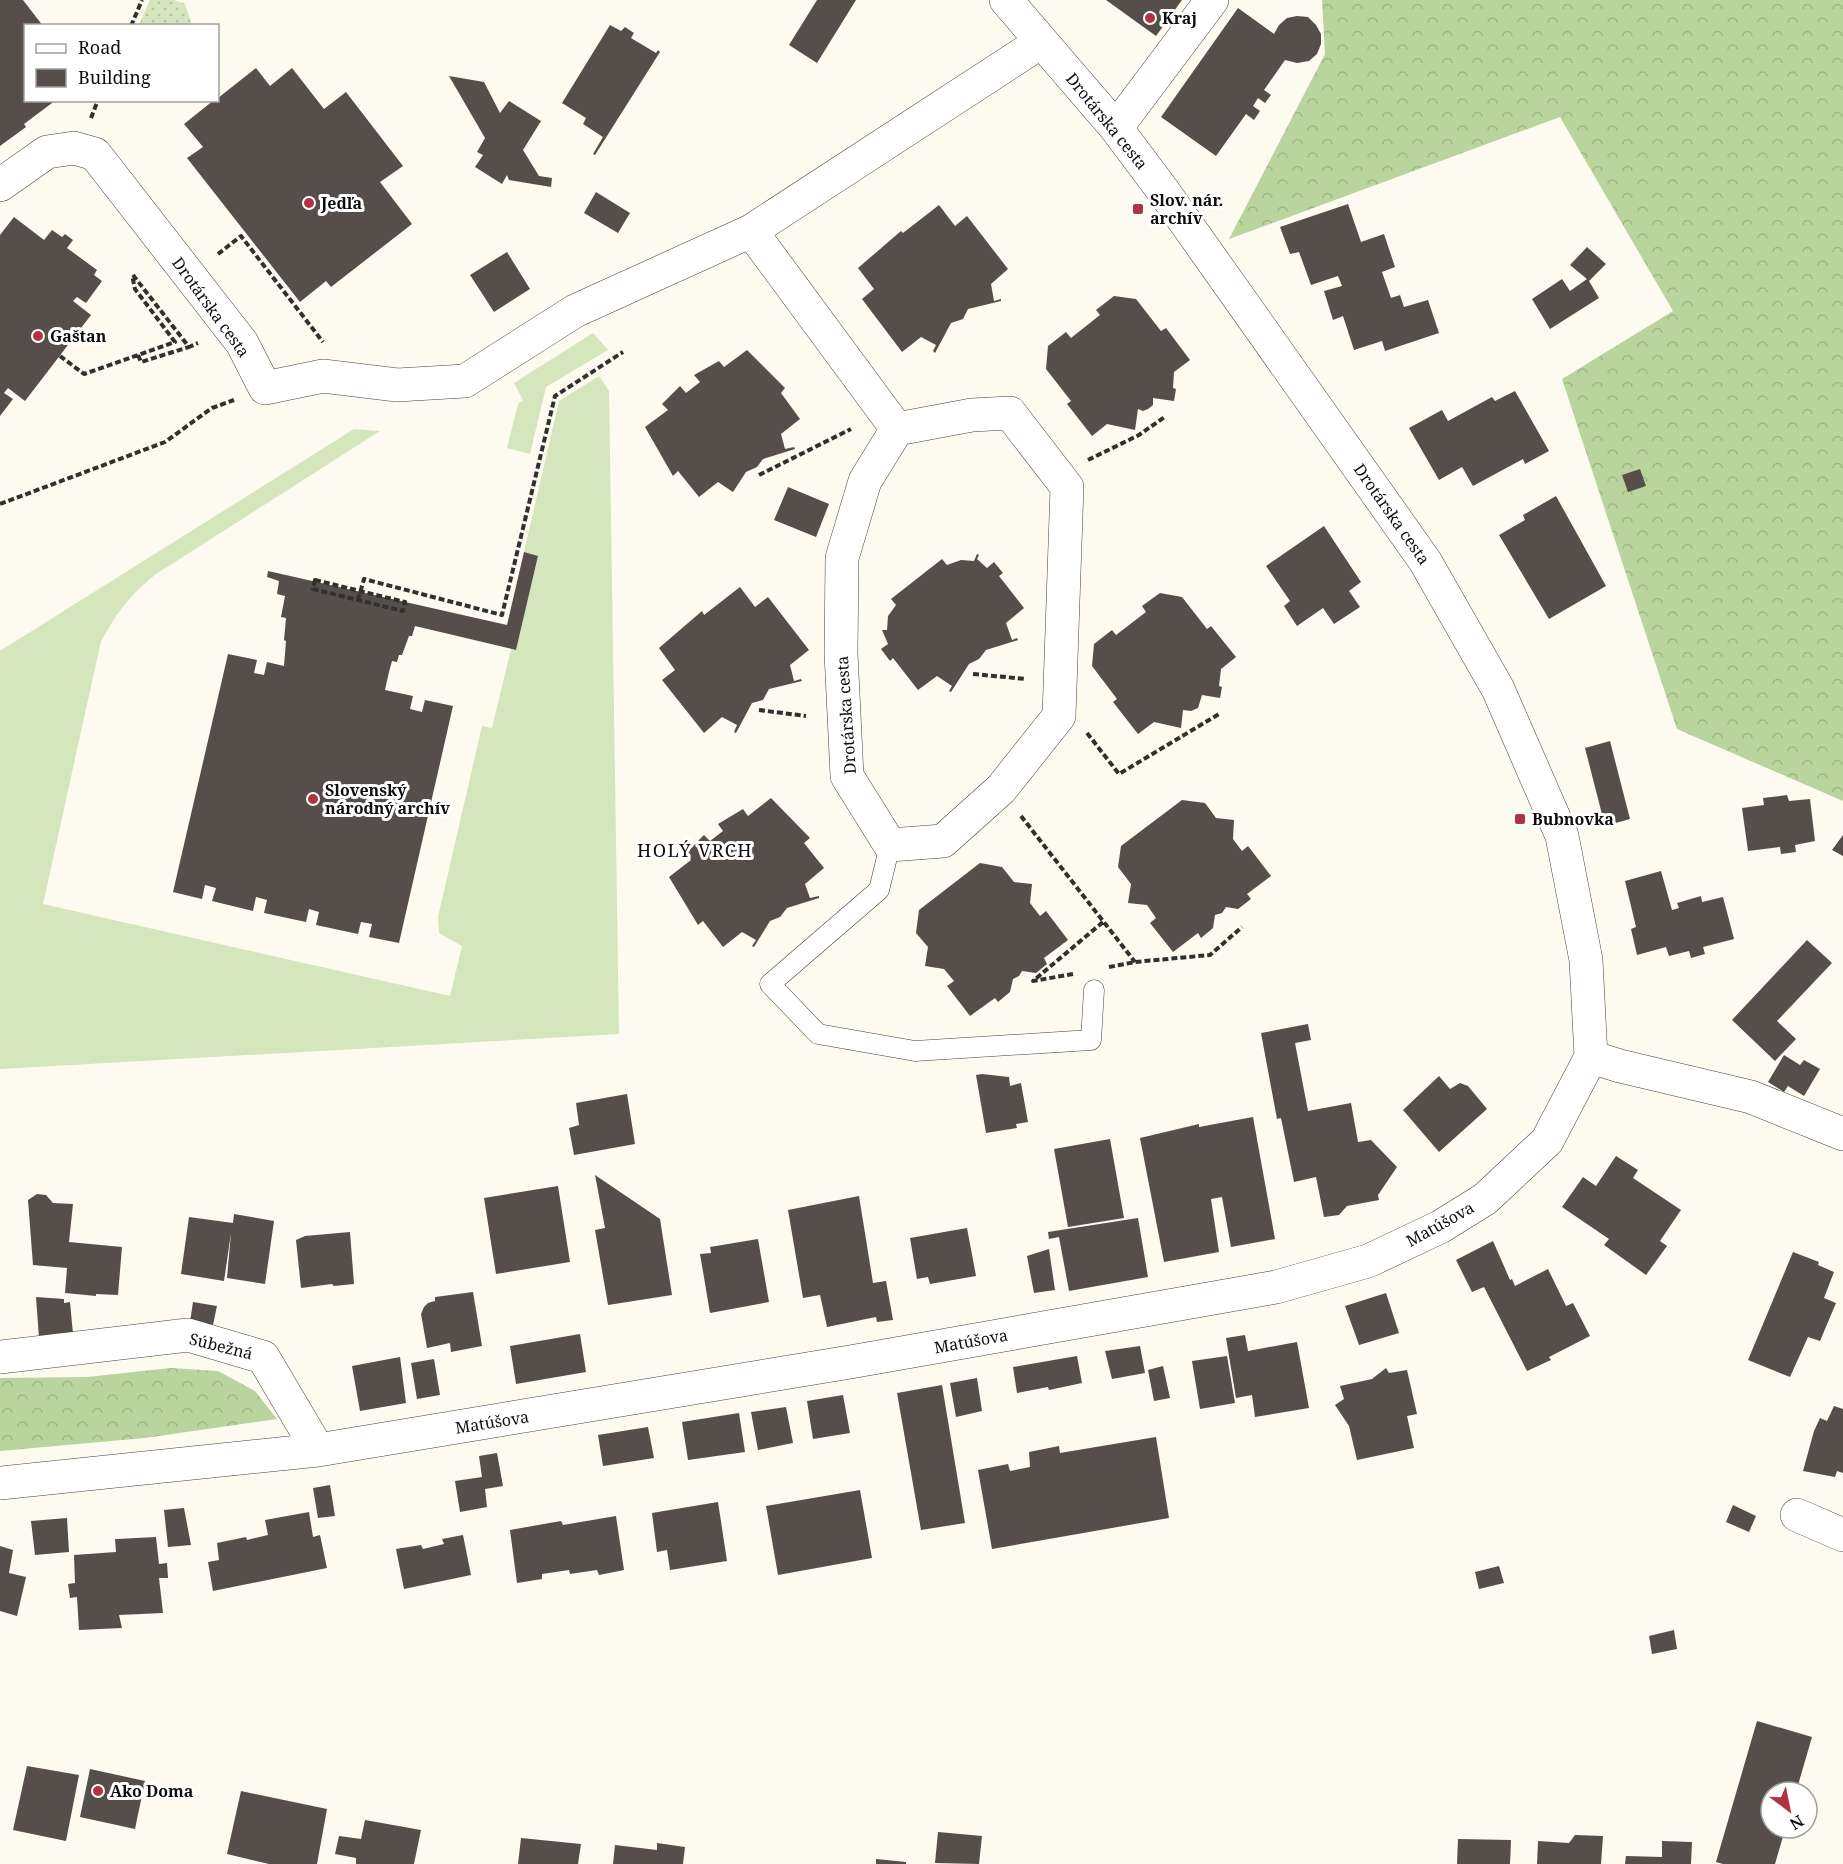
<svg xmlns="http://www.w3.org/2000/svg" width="1843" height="1864" viewBox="0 0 1843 1864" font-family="'Noto Serif',serif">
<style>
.grass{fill:#d5e5bc}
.forest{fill:url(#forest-crowns)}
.park{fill:url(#park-dots)}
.building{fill:#554e4b}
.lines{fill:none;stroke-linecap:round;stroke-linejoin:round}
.service-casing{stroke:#414141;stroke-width:21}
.minor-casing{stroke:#414141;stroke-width:34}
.path{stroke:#303030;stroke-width:4;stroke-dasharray:6 3;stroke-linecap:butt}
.service{stroke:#fff;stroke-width:20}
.minor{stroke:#fff;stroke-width:33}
.poi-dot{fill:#b03343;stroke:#fff;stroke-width:2}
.labels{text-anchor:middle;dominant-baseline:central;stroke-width:6;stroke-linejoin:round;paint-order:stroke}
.poi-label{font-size:16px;font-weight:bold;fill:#0e0e0e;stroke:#fff;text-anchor:start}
.street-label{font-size:16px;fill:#0e0e0e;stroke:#fff}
.neighbourhood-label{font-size:18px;letter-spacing:1.5px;fill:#0e0e0e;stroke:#fff}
</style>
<defs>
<pattern id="forest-crowns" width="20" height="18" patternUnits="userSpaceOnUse" patternTransform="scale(1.5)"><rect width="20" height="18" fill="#bad49d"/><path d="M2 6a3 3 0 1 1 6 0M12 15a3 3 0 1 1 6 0" fill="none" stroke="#9fb586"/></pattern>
<pattern id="park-dots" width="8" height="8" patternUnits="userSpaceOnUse" patternTransform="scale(1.5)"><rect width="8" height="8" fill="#d5e5bc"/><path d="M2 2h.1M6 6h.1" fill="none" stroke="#b6c3a0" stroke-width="1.8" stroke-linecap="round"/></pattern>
</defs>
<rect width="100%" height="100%" fill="#fdfaf0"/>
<path class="grass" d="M593 333 608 350 546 387 530 454 507 448 518 404 523 400 514 383Z
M599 376 609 391 619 1034 0 1069V651L354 429 380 431 156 574C128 597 119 610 101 641L43 904 450 996 462 946 439 933 438 917 482 726 492 728 511 649 516 650 538 557 524 552 559 401Z"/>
<path class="forest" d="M1322 0H1843V801L1677 729 1562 379 1673 311 1560 117 1229 239 1325 54Z
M171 1368 218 1371 255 1391 277 1419 145 1438 0 1451V1378L87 1377Z"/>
<path class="park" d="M150 0H174L185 4 192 25H139Z"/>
<path class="building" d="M0 0H23L43 26H26V100H56L24 124 26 127 0 146Z
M817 0H856L817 63 789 45Z
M1106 0H1182L1156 36Z
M1238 8 1274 34 1279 25 1287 18 1297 16 1308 17 1316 25 1321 34V44L1317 54 1309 61 1297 63 1285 60 1264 90 1271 95 1265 103 1258 98 1253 106 1260 111 1254 120 1246 114 1216 156 1161 117Z
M610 25 621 31 625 27 634 33 631 38 656 53 658 50 660 52 595 155 593 154 603 137 583 124 586 118 562 103Z
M256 68 270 86 292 68 324 109 346 92 403 166 380 182 412 224 331 287 326 281 300 302 187 158 203 147 184 124 214 100H218V98Z
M449 76 484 82 500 113 509 101 541 121 523 150 539 176 552 178 551 187 509 180 507 175 502 184 475 167 483 155 477 152 485 138Z
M596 192 630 213 618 233 584 213Z
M1348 204 1361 242 1384 234 1395 267 1382 272 1391 298 1400 295 1404 307 1428 300 1439 333 1385 351 1382 341 1354 350 1343 316 1333 320 1324 291 1342 286 1338 276 1311 285 1299 252 1290 254 1280 227Z
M939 205 955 226 967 216 1008 269 991 284 994 301 1001 299V301L968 309 963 319 951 323 935 353 933 351 936 345 921 337 902 352 862 299 874 289 858 268 901 231 903 233Z
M14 217 44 240 52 230 62 237 65 234 73 240 67 248 97 270 94 275 102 281 86 303 77 297 73 301 91 315 25 401 8 388 4 393 13 399 0 416V235Z
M1587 247 1606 264 1589 281 1599 298 1550 329 1532 299 1562 279 1570 291 1587 279 1570 265Z
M507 252 530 289 494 312 470 275Z
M1114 296 1136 299 1161 331 1166 328 1190 360 1174 372 1173 388 1176 389 1174 401 1153 398V405L1148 409 1143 411 1138 409 1135 430 1107 424 1092 436 1067 404 1071 401 1046 369 1048 346 1066 332 1071 338 1100 315 1096 310Z
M747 350 785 388 781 393 800 419 781 434 785 449 794 447 795 449 763 459 757 467 746 472 733 492 718 482 699 497 678 471 673 476 645 427 668 410 662 404 680 386 686 393 700 382 694 375 719 361 724 367Z
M1515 391 1549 451 1525 464 1523 459 1473 486 1462 467 1439 480 1409 428 1442 410 1448 421 1492 397 1495 401Z
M1640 469 1646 486 1628 492 1622 475Z
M788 487 829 504 816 537 774 520Z
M1556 496 1606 586 1549 619 1499 535 1525 520 1523 515Z
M1324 526 1361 582 1349 591 1360 607 1334 624 1323 608 1297 626 1284 606 1290 601 1266 566Z
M524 552 538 556 516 650 415 626 412 636H409L402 655H399L397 662 392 661 389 672 385 690 413 696 410 709 422 712 425 700 453 706 399 943 369 937 372 924 361 922 358 934 316 925 319 912 309 909 306 922 264 913 267 900 256 897 253 911 212 901 216 888 205 885 202 899 173 892 228 654 257 660 254 673 264 675 267 662 284 666 286 641 284 640 286 618 281 617 285 596 277 594 279 581 267 577 268 571 507 625Z
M977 554 979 555 977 559 987 568 994 562 1003 573 999 576 1024 608 1006 623 1012 640 1017 638 1018 640 986 650 979 659 969 664 951 692 949 691 952 686 937 676 918 690 893 658 890 661 881 649 888 644 882 630H887L888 616 896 605 891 599 942 559 947 565 961 560 974 561Z
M740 587 755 607 768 597 809 650 790 665 794 681 801 679 802 681 769 689 763 700 752 703 736 733 734 732 737 725 722 717 704 733 662 680 675 670 659 648 702 611 704 615Z
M1160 593 1182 597 1207 629 1211 626 1236 657 1221 669 1219 686 1222 687 1220 698 1202 695 1198 708 1191 711 1183 710 1181 728 1154 722 1138 734 1113 702 1117 699 1092 666 1094 644 1112 630 1116 635 1146 612 1142 606Z
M1610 741 1630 819 1605 826 1585 748Z
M1787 795 1789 801 1810 799 1815 841 1795 845 1796 852 1781 854 1780 847 1748 851 1742 808 1764 805 1763 798Z
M771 798 810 838 804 843 824 868 805 884 810 898 819 896V898L787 908 780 917 770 921 754 947 752 946 756 940 742 932 723 947 703 921 698 925 669 877 691 860 686 853 704 835 710 841 723 831 718 824 743 809 748 816Z
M1182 800 1205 803 1216 818 1234 820 1233 839 1242 851 1248 846 1271 876 1247 894 1251 899 1238 909 1226 907 1222 913 1215 915 1213 928 1201 938 1198 933 1173 952 1150 923 1156 918 1147 905 1128 903 1131 884 1118 867 1121 846Z
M1843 835V856L1832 850Z
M980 863 1002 867 1014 882 1032 884 1030 903 1040 916 1046 911 1068 940 1044 958 1047 964 1036 973 1022 971 1019 976 1013 979 1010 992 998 1002 995 998 970 1016 947 986 954 981 944 969 925 966 928 947 916 933 919 910Z
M1661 871 1672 910 1679 908 1677 903 1701 896 1702 902 1723 897 1734 939 1703 947 1705 954 1691 958 1689 951 1669 956 1666 947 1637 955 1631 929 1636 927 1625 881Z
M1807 940 1832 963 1777 1021 1796 1039 1775 1061 1732 1020Z
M1308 1024 1311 1040 1295 1043 1308 1111 1351 1103 1358 1142 1371 1140 1397 1167 1378 1195 1379 1200 1347 1206 1339 1215 1324 1217 1316 1177 1294 1182 1281 1118 1277 1119 1261 1033Z
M1784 1055 1800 1065 1804 1060 1820 1069 1804 1096 1788 1086 1784 1092 1768 1082Z
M982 1074 1009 1077 1010 1086 1021 1083 1028 1122 1016 1124 1017 1128 986 1133 976 1075Z
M1439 1076 1450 1089 1460 1083 1468 1086 1487 1109 1439 1152 1403 1110Z
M627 1094 635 1144 574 1155 569 1128 579 1125 576 1103Z
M1253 1117 1275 1239 1231 1247 1222 1197 1211 1199 1219 1252 1164 1262 1140 1138 1199 1124V1127Z
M1110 1139 1124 1218 1068 1227 1054 1149Z
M1616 1156 1638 1170 1633 1178 1681 1210 1660 1241 1667 1246 1646 1275 1604 1245 1609 1239 1562 1207 1583 1177 1596 1186Z
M595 1175 660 1219 672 1295 608 1305 595 1230 605 1228Z
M558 1186 570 1262 496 1274 484 1198Z
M37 1194 46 1195 53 1203 73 1204 69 1242 122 1247 118 1295 96 1294V1296L65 1293 67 1268 33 1265 28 1200Z
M859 1196 873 1283 886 1281 893 1320 877 1322 876 1317 827 1327 820 1295 803 1298 788 1210Z
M234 1214 274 1221 265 1284 227 1278 231 1233 224 1281 181 1274 189 1217 233 1223Z
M1138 1218 1148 1277 1069 1291 1059 1237 1049 1239 1048 1232Z
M967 1228 976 1276 930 1284 928 1277 917 1279 910 1238Z
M350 1232 354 1284 334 1286 332 1284 301 1288 296 1240 305 1236Z
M758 1239 769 1302 710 1313 700 1254 711 1253 710 1247Z
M1493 1241 1510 1280 1512 1279 1515 1286 1548 1269 1566 1306 1573 1303 1590 1336 1549 1357 1551 1360 1527 1371 1484 1287 1472 1292 1456 1260Z
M1049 1249 1055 1290 1034 1293 1027 1256Z
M1793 1252 1819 1262 1818 1265 1834 1272 1824 1298 1836 1303 1820 1341 1808 1337 1790 1377 1748 1360Z
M473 1292 482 1346 451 1352 450 1343 427 1348 421 1314 424 1307 428 1303 435 1301V1297Z
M1386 1293 1399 1333 1359 1345 1345 1306Z
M36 1297 64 1299V1303L70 1302 73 1334 39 1338Z
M193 1302 217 1306 213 1325 190 1322Z
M580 1334 586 1372 516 1384 510 1346Z
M1245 1335 1248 1351 1297 1342 1309 1408 1255 1417 1252 1395 1236 1398 1226 1338Z
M1140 1346 1145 1373 1112 1379 1105 1351Z
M1077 1356 1082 1383 1049 1390 1048 1387 1017 1393 1013 1367Z
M1227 1356 1235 1403 1200 1409 1192 1361Z
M400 1357 406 1403 360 1411 352 1366Z
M434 1359 440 1395 417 1399 411 1363Z
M1163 1366 1170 1398 1154 1401 1148 1370Z
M1386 1368 1389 1373 1407 1370 1417 1414 1407 1416 1414 1448 1357 1460 1349 1426 1335 1405 1344 1399 1340 1386 1372 1379Z
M977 1378 982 1411 956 1417 950 1383Z
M942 1385 965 1523 921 1530 897 1393Z
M843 1395 850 1433 813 1439 807 1401Z
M1834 1406 1843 1409V1473L1837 1471 1835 1477 1803 1471 1814 1431 1820 1418 1827 1421Z
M786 1407 793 1443 758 1450 751 1412Z
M739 1413 745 1452 688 1460 682 1422Z
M648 1427 654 1458 603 1466 598 1435Z
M1156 1437 1169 1518 992 1549 978 1470 1008 1464 1010 1471 1030 1467 1029 1452 1059 1446 1060 1453Z
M497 1453 503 1486 485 1489 487 1507 460 1512 455 1481 482 1477 479 1456Z
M330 1485 335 1516 318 1518 313 1488Z
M860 1490 872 1558 778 1575 766 1506Z
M718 1502 727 1561 670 1570 667 1550 657 1552 652 1513Z
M1733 1505 1756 1516 1749 1532 1726 1522Z
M184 1508 191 1545 168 1547 164 1510Z
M309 1512 313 1537 320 1535 327 1568 213 1591 208 1562 219 1560 217 1543 246 1537 247 1540 268 1535 265 1520Z
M616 1516 624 1570 599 1575 597 1570 570 1574 569 1570 542 1574V1579L517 1583 510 1530 561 1521 563 1525Z
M67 1518 69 1552 35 1555 31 1521Z
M463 1535 471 1575 404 1589 396 1549 421 1545 423 1549 444 1544 442 1539Z
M156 1537 159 1564 167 1563 168 1578H159L163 1613 119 1615 122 1628 79 1630 77 1597 70 1598 68 1584 75 1583 74 1555 116 1552 115 1539H117Z
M0 1546 13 1550 9 1573 26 1577 17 1616 0 1611Z
M1499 1566 1504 1583 1479 1589 1475 1572Z
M1674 1630 1677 1649 1652 1654 1649 1636Z
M1757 1721 1812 1737 1796 1792H1771V1828H1793L1791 1835 1784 1833 1775 1864H1723L1716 1862Z
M27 1766 79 1775 66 1841 13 1830Z
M90 1769 145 1781 135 1829 80 1817Z
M241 1791 327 1809 317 1864H269L227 1854Z
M365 1820 421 1830 414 1864H356V1858L335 1854 339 1836 361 1839Z
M938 1832 982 1836 979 1864 935 1863Z
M1575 1835 1603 1836 1601 1864H1537L1538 1841 1569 1843Z
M521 1838 581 1844 578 1864H518Z
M1458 1839 1511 1840 1510 1864H1457Z
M1662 1841 1692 1842 1691 1864H1625L1626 1856 1662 1857Z
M657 1843 685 1847 683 1864H613L615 1845 657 1850Z
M876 1859 906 1862V1864H876Z"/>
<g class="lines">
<defs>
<path id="service" d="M890 845 879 890 770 984 818 1034 915 1051 1091 1040 1094 990"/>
<path id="minor" d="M1116 128 1212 0
M0 185 47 152 74 148 95 154 242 343 265 388 323 376 397 385 465 381 575 311 751 231 1041 42
M751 231 897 429 865 481 842 558 841 653 847 776 890 845 943 841 1001 789 1059 716 1067 487 1010 413 972 415 897 429
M1591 1057 1620 1066 1751 1097 1843 1134
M0 1357 188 1335 263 1357 318 1450
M0 1483 318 1450 850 1362 1276 1287 1368 1261 1440 1227 1485 1199 1547 1141 1591 1057 1586 960 1562 836 1498 689 1425 561 1164 192 1116 128 1006 0
M1797 1515 1843 1535"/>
</defs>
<use href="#service" class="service-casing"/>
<use href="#minor" class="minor-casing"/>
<path class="path" d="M131 26 142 0
M91 118 98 100
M218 254 241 236 323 342
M133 275 189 347 198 343
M138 355 141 362 189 347
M60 356 84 374 175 342 135 289 132 275
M1088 460 1139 435 1166 416
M759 475 851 429
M0 504 165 442 212 408 234 400
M315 580 405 602 403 611 313 589Z
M358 600 364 579 502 615 555 396 623 352
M973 674 1026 679
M759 710 806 716
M1087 733 1119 774 1219 714
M1021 816 1135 962
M1109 967 1135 962 1210 955 1242 927
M1073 974 1033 981 1103 922"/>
<use href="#service" class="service"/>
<use href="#minor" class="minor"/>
</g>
<g class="poi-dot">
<circle cx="1150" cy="18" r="6"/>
<circle cx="309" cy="203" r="6"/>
<rect x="1132" y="203" width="12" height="12" rx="3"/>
<circle cx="38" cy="336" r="6"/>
<circle cx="313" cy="799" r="6"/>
<rect x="1514" y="813" width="12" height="12" rx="3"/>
<circle cx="98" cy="1791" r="6"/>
</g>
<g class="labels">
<g class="poi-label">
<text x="1162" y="18">Kraj</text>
<text x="1150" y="200">Slov. nár.<tspan x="1150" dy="18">archív</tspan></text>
<text x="321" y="203">Jedľa</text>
<text x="50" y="336">Gaštan</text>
<text x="325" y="790">Slovenský<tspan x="325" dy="18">národný archív</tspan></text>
<text x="1532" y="819">Bubnovka</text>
<text x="110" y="1791">Ako Doma</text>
</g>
<g class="street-label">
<text transform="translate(1107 121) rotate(51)">Drotárska cesta</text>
<text transform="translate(211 307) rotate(54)">Drotárska cesta</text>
<text transform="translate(1392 514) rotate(55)">Drotárska cesta</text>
<text transform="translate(846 715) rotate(-94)">Drotárska cesta</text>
<text transform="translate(1440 1224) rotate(-29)">Matúšova</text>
<text transform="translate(971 1341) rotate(-10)">Matúšova</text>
<text transform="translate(221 1346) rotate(14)">Súbežná</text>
<text transform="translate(492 1422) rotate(-9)">Matúšova</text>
</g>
<g class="neighbourhood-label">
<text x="695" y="850">HOLÝ VRCH</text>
</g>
</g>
<rect x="24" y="24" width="195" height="78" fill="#ffffff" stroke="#9f9f9f" stroke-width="1.5"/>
<rect x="36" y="44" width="30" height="9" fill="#ffffff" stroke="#9f9f9f" stroke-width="1.5"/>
<text x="78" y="54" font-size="18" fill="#0e0e0e">Road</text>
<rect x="36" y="69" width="30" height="18" fill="#554e4b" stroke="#9f9f9f" stroke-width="1.5"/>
<text x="78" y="84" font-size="18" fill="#0e0e0e">Building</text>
<g transform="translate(1789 1810) rotate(148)"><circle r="28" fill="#ffffff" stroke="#9f9f9f" stroke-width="1.5"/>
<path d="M0-4.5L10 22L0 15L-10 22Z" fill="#b03343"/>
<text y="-9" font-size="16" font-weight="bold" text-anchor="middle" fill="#0e0e0e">N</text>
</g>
</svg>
